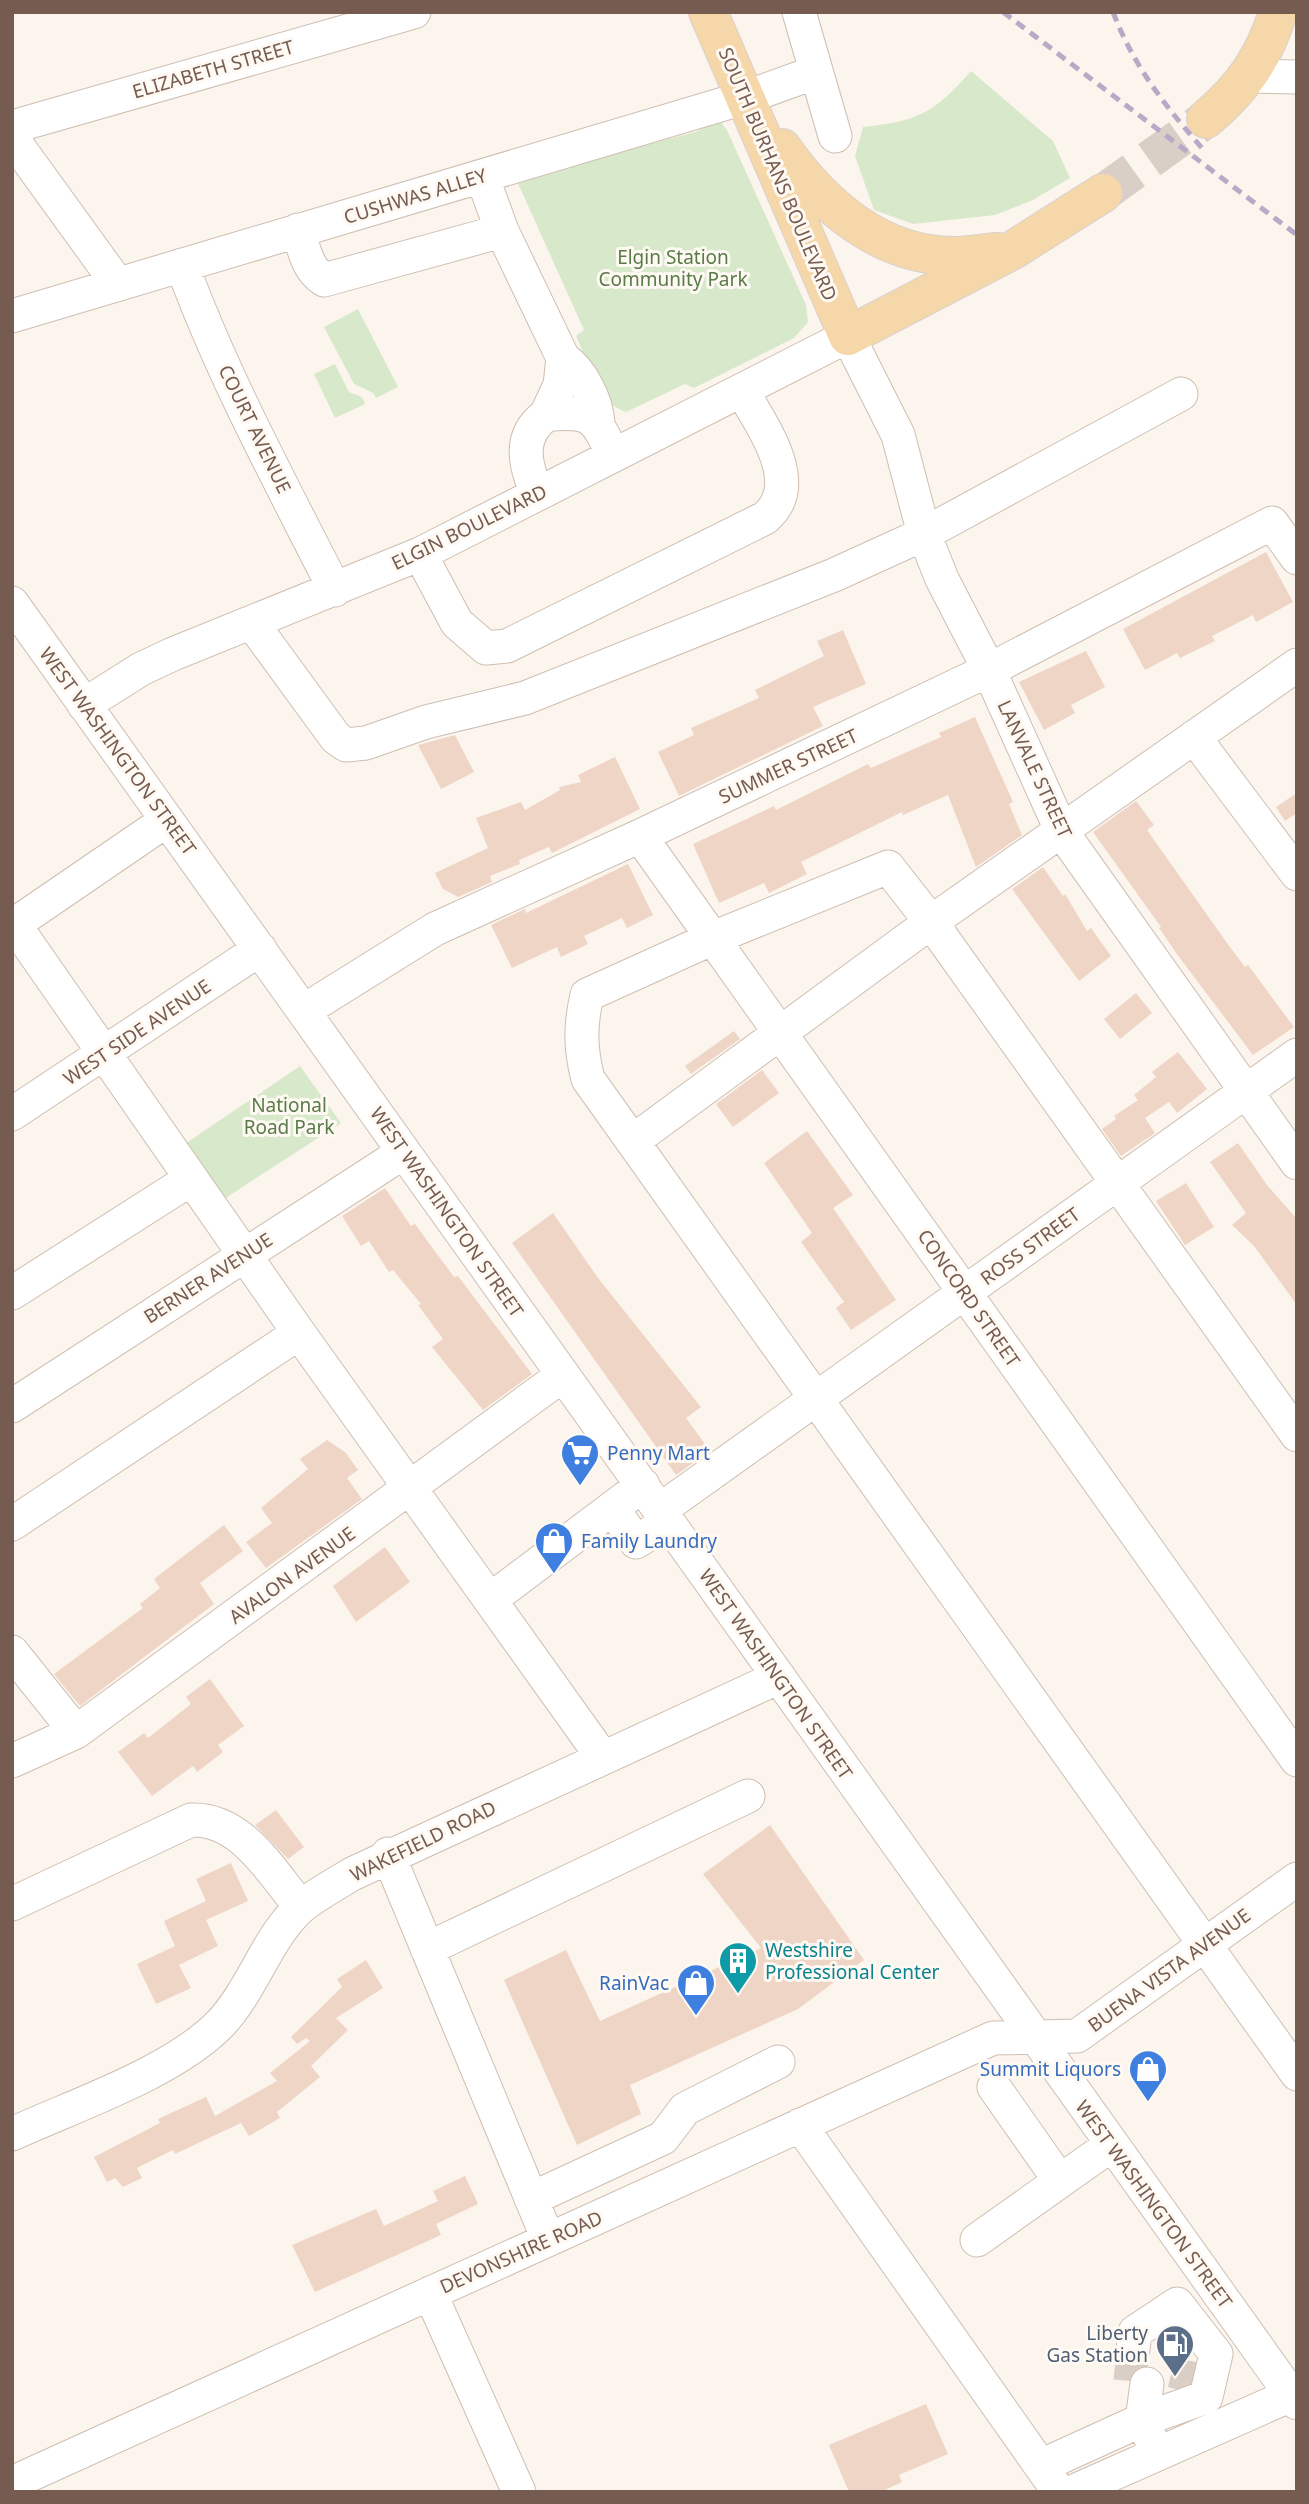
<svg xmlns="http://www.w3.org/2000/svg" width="1309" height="2504" viewBox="0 0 1309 2504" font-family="'Noto Sans',sans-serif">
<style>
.green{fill:#d8e9cb}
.building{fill:#efd5c6}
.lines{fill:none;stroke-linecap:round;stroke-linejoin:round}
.minor-tunnel{stroke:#dacfc6;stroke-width:33;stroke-dasharray:33 17;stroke-linecap:butt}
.major-tunnel{stroke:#dacfc6;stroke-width:38;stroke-dasharray:38 19;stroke-linecap:butt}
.minor-casing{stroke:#cebeb2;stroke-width:35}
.major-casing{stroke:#d9d1ce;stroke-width:40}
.minor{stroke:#fff;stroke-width:33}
.major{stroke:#f5d7aa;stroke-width:38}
.rail{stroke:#b8aac6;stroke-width:5;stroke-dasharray:10 7;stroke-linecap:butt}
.labels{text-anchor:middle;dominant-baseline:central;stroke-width:6;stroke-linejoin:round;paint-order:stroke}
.street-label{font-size:19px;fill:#765c50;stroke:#fef9f3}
.park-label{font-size:19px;fill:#597b48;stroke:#fef9f3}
.shop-label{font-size:19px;fill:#366cbe;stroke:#fef9f3;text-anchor:start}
.culture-label{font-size:19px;fill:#0d838f;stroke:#fef9f3;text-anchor:start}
.service-label{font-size:19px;fill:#4e5e75;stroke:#fef9f3;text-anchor:end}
</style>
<rect width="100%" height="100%" fill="#fcf5ed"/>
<path class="green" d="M971 71 1053 141 1070 178 1033 200 995 215 913 224 874 210 855 156 863 127C919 121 934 113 971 71Z
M716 122H721L727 130 806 305 808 322 794 338 694 388 685 384 626 412C598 404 588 361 576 336L584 330 516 179 695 132Z
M358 309 398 387 376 398 373 393 354 384 324 327Z
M335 364 349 392 362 397 365 404 335 418 314 374Z
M300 1066 341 1123 215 1205 176 1150Z"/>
<path class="building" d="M1266 552 1293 602 1256 622 1253 615 1212 636 1215 641 1180 658 1177 653 1145 670 1123 629Z
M843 630 866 684 813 707 823 726 679 796 658 752 694 735 691 728 759 698 755 690 824 656 817 641Z
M1086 651 1105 687 1071 705 1075 713 1044 730 1019 682Z
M975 717 1013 802 1009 804 1022 835 976 867 948 795 903 815 902 812 801 862 807 874 769 893 764 883 719 903 693 844 774 806 776 810 868 764 871 768 941 737 939 733Z
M455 735 474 772 441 789 418 745Z
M615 757 640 809 552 853 549 847 519 860 520 864 490 876 492 882 458 897 443 889 435 873 488 848 476 818 521 802 525 810 560 790 559 787 581 782 578 775Z
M1297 793V813L1285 821 1276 807Z
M1136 801 1154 825 1147 830 1227 943 1245 967 1248 965 1294 1027 1253 1055 1179 957 1159 928 1161 927 1093 832Z
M628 864 653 915 627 928 622 918 584 936 588 944 561 957 557 947 512 968 491 925 525 909 526 913Z
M1043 867 1063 896 1065 894 1087 931 1091 928 1111 956 1079 981 1012 889Z
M1136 993 1152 1013 1120 1039 1104 1019Z
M734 1031 740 1039 691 1074 685 1066Z
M1178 1052 1207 1089 1177 1113 1169 1102 1145 1118 1155 1133 1121 1156 1102 1129 1116 1119 1114 1116 1138 1100 1134 1095 1156 1077 1152 1072Z
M762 1070 779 1093 733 1127 716 1104Z
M807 1131 853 1195 833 1208 896 1300 851 1330 836 1308 844 1302 801 1242 812 1233 764 1163Z
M1238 1143 1267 1185 1297 1219V1305L1254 1246 1232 1225 1246 1213 1210 1162Z
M1186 1183 1214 1227 1185 1245 1156 1201Z
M385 1188 411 1226 415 1224 454 1277 458 1276 532 1374 483 1410 432 1347 443 1339 418 1305 421 1304 393 1270 389 1272 369 1241 361 1246 342 1216Z
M553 1213 598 1278 701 1407 686 1418 710 1451 676 1475 512 1243Z
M327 1440 346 1453 358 1470 347 1478 362 1499 266 1568 246 1542 272 1523 261 1508 308 1469 300 1459Z
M224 1525 243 1551 200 1583 214 1604 80 1706 54 1674 143 1608 140 1604 160 1588 154 1579Z
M385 1547 410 1582 356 1622 333 1586Z
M210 1679 244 1726 218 1745 223 1752 197 1772 193 1766 152 1796 118 1752 144 1733 148 1738 191 1704 186 1697Z
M276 1810 304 1847 288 1859 255 1825Z
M770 1825 864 1960 798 2009 630 2085 641 2114 577 2145 504 1980 566 1950 600 2021 761 1948 703 1874Z
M231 1863 248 1901 206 1920 218 1946 179 1965 191 1988 156 2004 137 1964 175 1946 164 1921 206 1901 196 1879Z
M366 1960 383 1988 336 2018 348 2030 311 2066 320 2077 277 2112 280 2118 249 2136 241 2123 175 2154 173 2150 137 2168 142 2178 123 2187 115 2178 107 2182 94 2157 160 2123 158 2119 206 2097 215 2116 277 2081 270 2073 310 2041 306 2038 297 2044 291 2037 342 1987 337 1979Z
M465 2176 478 2204 436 2224 441 2235 315 2292 292 2245 376 2209 384 2226 438 2201 433 2191Z
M926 2404 948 2454 899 2475 902 2482 881 2492H849L829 2445Z"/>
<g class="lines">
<path class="minor-tunnel" d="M1130 2381 1133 2349
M1184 2391 1191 2361"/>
<path class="major-tunnel" d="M1103 193 1206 119"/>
<defs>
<path id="minor" d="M799 12 835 136
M1249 76 1297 77
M12 127 414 12
M12 138 117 283
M482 176 502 231 563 358
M298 230C304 249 307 269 324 280L502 231
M182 265C223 377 281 483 335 590
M12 316 747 97 816 72
M546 415 560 385 563 358C582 371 597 401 598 424
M537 494C525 465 517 436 546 415 591 410 595 416 613 455
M420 554 457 623 486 648 507 646 765 518C806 483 761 426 742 390
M12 603 1297 2403
M252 623 336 738 346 745 366 743 426 722 525 698 834 575 924 534 1181 394
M84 705 141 669 173 654 420 554 848 336 898 435 924 534 942 579 989 670 1062 832 1297 1163
M1194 737 1297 874
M640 836 1297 1760
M14 924 299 1333 603 1758
M12 926 167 820
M305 1010 435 929 640 836 989 670 1272 523 1297 558
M12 1114 260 949
M633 1141 931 922 1297 665
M12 1293 191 1179
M12 1406 404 1152
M1297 1435 931 922 888 867 713 938 587 995C580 1026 580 1048 588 1079L1297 2074
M612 1508 636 1542 668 1522
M660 1510 1297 1055
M12 1524 299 1333
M490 1600 643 1485
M12 1652 76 1732
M12 1761 76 1732 563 1375
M388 1854 548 2239
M12 1904 191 1820C242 1818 271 1872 301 1907
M427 1949 748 1796
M994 2087 1060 2181
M800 2125 1059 2492
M12 2134C75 2105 172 2073 220 2024 252 1991 268 1935 302 1906 317 1894 336 1884 352 1874L779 1677
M531 2199 663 2138 685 2109 778 2062
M977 2240 1111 2145
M430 2293 519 2492
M1133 2349 1135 2332 1177 2304 1216 2354 1206 2397 1142 2420 1158 2454
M1041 2466 1142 2420 1147 2384
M12 2483 993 2038 1077 2036 1297 1879
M1072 2492 1291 2395"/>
<path id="major" d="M708 12 848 336 1013 250 1103 193
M1206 119C1242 89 1264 58 1278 12
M782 148C822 205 880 256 954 256 968 256 983 253 997 252"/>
</defs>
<use href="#minor" class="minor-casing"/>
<use href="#major" class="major-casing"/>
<use href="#minor" class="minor"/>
<use href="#major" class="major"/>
<path class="rail" d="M1003 12 1297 235
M1113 12C1133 65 1165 106 1202 148"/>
</g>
<defs>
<symbol id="supermarket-pin" viewBox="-11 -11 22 30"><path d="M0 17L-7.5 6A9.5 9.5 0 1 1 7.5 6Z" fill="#3f7fe0" stroke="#fef9f3"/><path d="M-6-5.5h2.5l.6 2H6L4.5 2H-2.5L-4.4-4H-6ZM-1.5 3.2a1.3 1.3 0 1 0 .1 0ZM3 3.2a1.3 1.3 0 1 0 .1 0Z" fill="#fff"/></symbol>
<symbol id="shop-pin" viewBox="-11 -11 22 30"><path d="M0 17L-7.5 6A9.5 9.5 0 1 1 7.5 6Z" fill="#3f7fe0" stroke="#fef9f3"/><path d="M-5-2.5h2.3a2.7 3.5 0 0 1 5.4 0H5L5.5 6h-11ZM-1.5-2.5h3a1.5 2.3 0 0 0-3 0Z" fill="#fff"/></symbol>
<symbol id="building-pin" viewBox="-11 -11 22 30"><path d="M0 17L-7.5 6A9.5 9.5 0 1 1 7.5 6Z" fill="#0f9aa8" stroke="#fef9f3"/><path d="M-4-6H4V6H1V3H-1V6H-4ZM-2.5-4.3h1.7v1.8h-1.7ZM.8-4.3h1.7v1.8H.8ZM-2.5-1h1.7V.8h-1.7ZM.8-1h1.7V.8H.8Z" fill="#fff"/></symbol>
<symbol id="fuel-pin" viewBox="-11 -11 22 30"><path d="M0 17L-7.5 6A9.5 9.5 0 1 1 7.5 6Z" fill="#5c6f8a" stroke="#fef9f3"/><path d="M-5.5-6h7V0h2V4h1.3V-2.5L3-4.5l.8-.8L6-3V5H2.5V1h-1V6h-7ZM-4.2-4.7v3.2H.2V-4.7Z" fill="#fff"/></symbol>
</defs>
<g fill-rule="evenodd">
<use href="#supermarket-pin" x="558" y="1431" width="44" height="60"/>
<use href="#shop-pin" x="532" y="1519" width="44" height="60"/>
<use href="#building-pin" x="716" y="1939" width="44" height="60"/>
<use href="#shop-pin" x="674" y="1961" width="44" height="60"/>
<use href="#shop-pin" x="1126" y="2047" width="44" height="60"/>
<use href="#fuel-pin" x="1153" y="2322" width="44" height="60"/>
</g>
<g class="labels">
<g class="street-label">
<text transform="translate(213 69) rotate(-16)">ELIZABETH STREET</text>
<text transform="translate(778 174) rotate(67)">SOUTH BURHANS BOULEVARD</text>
<text transform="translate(415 196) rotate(-17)">CUSHWAS ALLEY</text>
<text transform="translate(255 429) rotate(64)">COURT AVENUE</text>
<text transform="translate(469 527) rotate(-26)">ELGIN BOULEVARD</text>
<text transform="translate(118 751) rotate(54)">WEST WASHINGTON STREET</text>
<text transform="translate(788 766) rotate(-25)">SUMMER STREET</text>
<text transform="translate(1035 769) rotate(65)">LANVALE STREET</text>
<text transform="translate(137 1032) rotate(-34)">WEST SIDE AVENUE</text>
<text transform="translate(447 1212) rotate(55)">WEST WASHINGTON STREET</text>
<text transform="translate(1030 1246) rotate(-36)">ROSS STREET</text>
<text transform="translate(208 1278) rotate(-33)">BERNER AVENUE</text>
<text transform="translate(969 1298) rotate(55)">CONCORD STREET</text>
<text transform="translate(292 1575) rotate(-36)">AVALON AVENUE</text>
<text transform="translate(776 1674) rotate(55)">WEST WASHINGTON STREET</text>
<text transform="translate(423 1841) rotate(-26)">WAKEFIELD ROAD</text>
<text transform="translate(1169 1970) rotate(-36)">BUENA VISTA AVENUE</text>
<text transform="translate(1154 2204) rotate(54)">WEST WASHINGTON STREET</text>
<text transform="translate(521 2252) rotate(-24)">DEVONSHIRE ROAD</text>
</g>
<g class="park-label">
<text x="673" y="257">Elgin Station<tspan x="673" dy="22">Community Park</tspan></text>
<text x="289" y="1105">National<tspan x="289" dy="22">Road Park</tspan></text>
</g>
<g class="shop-label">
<text x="607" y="1453">Penny Mart</text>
<text x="581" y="1541">Family Laundry</text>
<text x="669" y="1983" text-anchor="end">RainVac</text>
<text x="1121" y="2069" text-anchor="end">Summit Liquors</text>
</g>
<g class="culture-label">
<text x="765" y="1950">Westshire<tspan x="765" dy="22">Professional Center</tspan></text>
</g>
<g class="service-label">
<text x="1148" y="2333">Liberty<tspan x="1148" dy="22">Gas Station</tspan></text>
</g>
</g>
<rect width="1309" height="2504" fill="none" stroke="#765c50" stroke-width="28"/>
</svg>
